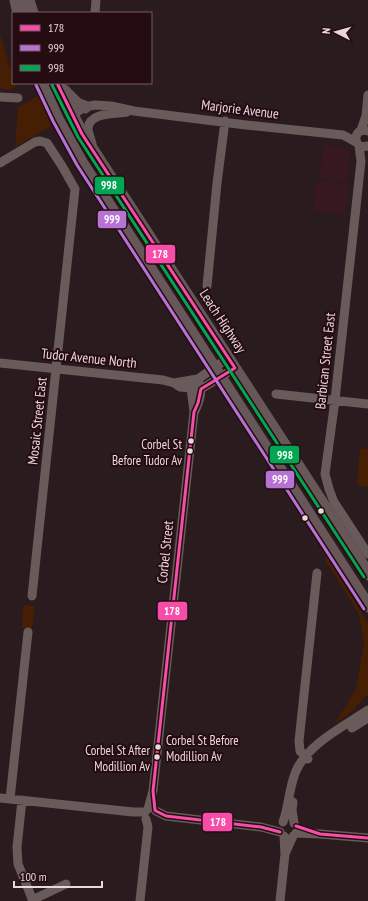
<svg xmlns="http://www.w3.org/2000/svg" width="368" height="901" viewBox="0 0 368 901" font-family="'PT Sans Narrow',sans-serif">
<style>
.built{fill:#371821}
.green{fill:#451e04}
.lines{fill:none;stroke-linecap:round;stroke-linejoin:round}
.minor{stroke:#695b5a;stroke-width:9}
.highway{stroke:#685758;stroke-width:13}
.bus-1-casing{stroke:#250c12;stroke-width:6}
.bus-2-casing{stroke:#250c12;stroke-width:6}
.bus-3-casing{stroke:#250c12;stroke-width:6}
.bus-1{stroke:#f54da8;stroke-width:3}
.bus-2{stroke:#b673d3;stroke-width:3}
.bus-3{stroke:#00a651;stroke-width:3}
.bus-dot{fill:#ead7da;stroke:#250c12;stroke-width:1.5}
.labels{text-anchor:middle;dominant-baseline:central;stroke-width:4;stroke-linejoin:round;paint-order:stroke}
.bus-label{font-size:13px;fill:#ead7da;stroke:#250c12;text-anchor:end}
.street-label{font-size:14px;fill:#ead7da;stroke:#250c12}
.line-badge{stroke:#250c12;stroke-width:1.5}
.badge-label{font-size:11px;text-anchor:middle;font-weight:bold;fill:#fff}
</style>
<rect width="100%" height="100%" fill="#291b1e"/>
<path class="built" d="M323 145 346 148 351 153 347 182 320 179Z
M318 181 349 184 346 215 313 211 316 183Z"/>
<path class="green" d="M0 34 13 77V83H15L16 87 10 90 0 88Z
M39 95 51 126 15 147 18 107Z
M360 448 368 449V487L357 485Z
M324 552 368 623V694L352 711 333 726 356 689 364 643 359 614 326 562Z
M24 605 35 606 32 629 21 628Z"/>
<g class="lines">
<path class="minor" d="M95 13 96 0
M0 97 18 98
M73 118 77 112 85 107 95 105 111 106 134 111 246 125 343 135 356 142
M361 130 366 116 368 95
M368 131C357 127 351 140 361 147L368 146
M92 144C91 139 88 133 88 128 90 112 115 114 127 112
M359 146 361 161 335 400 325 474 329 489 334 502 368 554
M0 163 35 142 40 141 47 143 62 166 75 189 32 596
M207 286 217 183 225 121
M0 363 163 380 174 383 180 387 201 389 235 368
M174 383 198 379 228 358
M276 394 368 404
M195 411C199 402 203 392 199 383
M352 728 368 718
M308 759 300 751 299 741 317 573
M0 798 133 812H145
M10 799 28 632
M22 800 17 847 18 864 33 901
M293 802 292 810 294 823
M148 809 153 791 194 412 191 388V380
M156 811 166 816 261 827 280 832
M283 822C289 806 289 787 296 771 308 744 344 726 368 710
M296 833 320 834 368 838
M285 854 293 836
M32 900 66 884
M140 901 148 827 146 819
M280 901 285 854 284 836"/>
<path class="highway" d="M16 0 19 13
M28 0 32 13
M41 83 57 119 81 162 368 606
M57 83 69 109 82 134 368 574
M64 91 77 104 85 107"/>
<defs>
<path id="bus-1" d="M57 83 82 134 235 368 201 389 198 403 194 412 153 791 155 810
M156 811 166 816 261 827 280 832
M296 826 320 834 368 838"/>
<path id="bus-2" d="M36 85 53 121 77 165 364 609"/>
<path id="bus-3" d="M52 85 78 137 364 577"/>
</defs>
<use href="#bus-1" class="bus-1-casing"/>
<use href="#bus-2" class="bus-2-casing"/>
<use href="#bus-3" class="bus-3-casing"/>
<use href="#bus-1" class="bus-1"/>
<use href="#bus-2" class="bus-2"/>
<use href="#bus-3" class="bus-3"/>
</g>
<g class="bus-dot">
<circle cx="191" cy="441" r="3.5"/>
<circle cx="190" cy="451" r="3.5"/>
<circle cx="321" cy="511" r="3.5"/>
<circle cx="305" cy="518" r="3.5"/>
<circle cx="158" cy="747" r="3.5"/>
<circle cx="157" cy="757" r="3.5"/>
</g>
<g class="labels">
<g class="bus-label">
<text x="182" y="444">Corbel St<tspan x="182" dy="16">Before Tudor Av</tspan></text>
<text x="166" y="740" text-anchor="start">Corbel St Before<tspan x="166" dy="16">Modillion Av</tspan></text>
<text x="150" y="750">Corbel St After<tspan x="150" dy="16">Modillion Av</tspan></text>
</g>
<g class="street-label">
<text transform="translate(240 109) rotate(7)">Marjorie Avenue</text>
<text transform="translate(223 321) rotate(57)">Leach Highway</text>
<text transform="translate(89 358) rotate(6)">Tudor Avenue North</text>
<text transform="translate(325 361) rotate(-84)">Barbican Street East</text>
<text transform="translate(37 421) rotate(-84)">Mosaic Street East</text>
<text transform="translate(165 552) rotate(-84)">Corbel Street</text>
</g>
</g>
<g class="line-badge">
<rect x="94" y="176" width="31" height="19" rx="4" fill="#00a651"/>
<rect x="97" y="210" width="30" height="19" rx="4" fill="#b673d3"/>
<rect x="145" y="244" width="31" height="20" rx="4" fill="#f54da8"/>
<rect x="269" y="445" width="31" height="19" rx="4" fill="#00a651"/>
<rect x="265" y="470" width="30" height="19" rx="4" fill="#b673d3"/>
<rect x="157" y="601" width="31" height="20" rx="4" fill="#f54da8"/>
<rect x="202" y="812" width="31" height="20" rx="4" fill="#f54da8"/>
</g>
<g class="badge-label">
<text x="109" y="189">998</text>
<text x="112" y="223">999</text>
<text x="160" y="258">178</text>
<text x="285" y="459">998</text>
<text x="280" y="483">999</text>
<text x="172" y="615">178</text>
<text x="218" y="826">178</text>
</g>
<rect x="12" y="12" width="140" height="72" fill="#250c12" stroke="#745d62"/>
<rect x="20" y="25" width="20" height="6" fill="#f54da8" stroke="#745d62"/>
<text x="48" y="32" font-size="12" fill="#ead7da">178</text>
<rect x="20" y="45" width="20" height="6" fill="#b673d3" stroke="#745d62"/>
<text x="48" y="52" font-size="12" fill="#ead7da">999</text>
<rect x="20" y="65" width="20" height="6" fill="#00a651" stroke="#745d62"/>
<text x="48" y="72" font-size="12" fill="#ead7da">998</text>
<g transform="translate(336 32) rotate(276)" stroke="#250c12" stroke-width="3" paint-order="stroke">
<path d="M0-3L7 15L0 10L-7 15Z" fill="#ead7da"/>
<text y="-6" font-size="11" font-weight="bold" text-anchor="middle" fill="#ead7da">N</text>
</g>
<path d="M14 881v6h88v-6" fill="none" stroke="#ead7da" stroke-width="2"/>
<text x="20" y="881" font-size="12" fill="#ead7da" stroke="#250c12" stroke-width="3" paint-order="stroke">100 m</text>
</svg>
